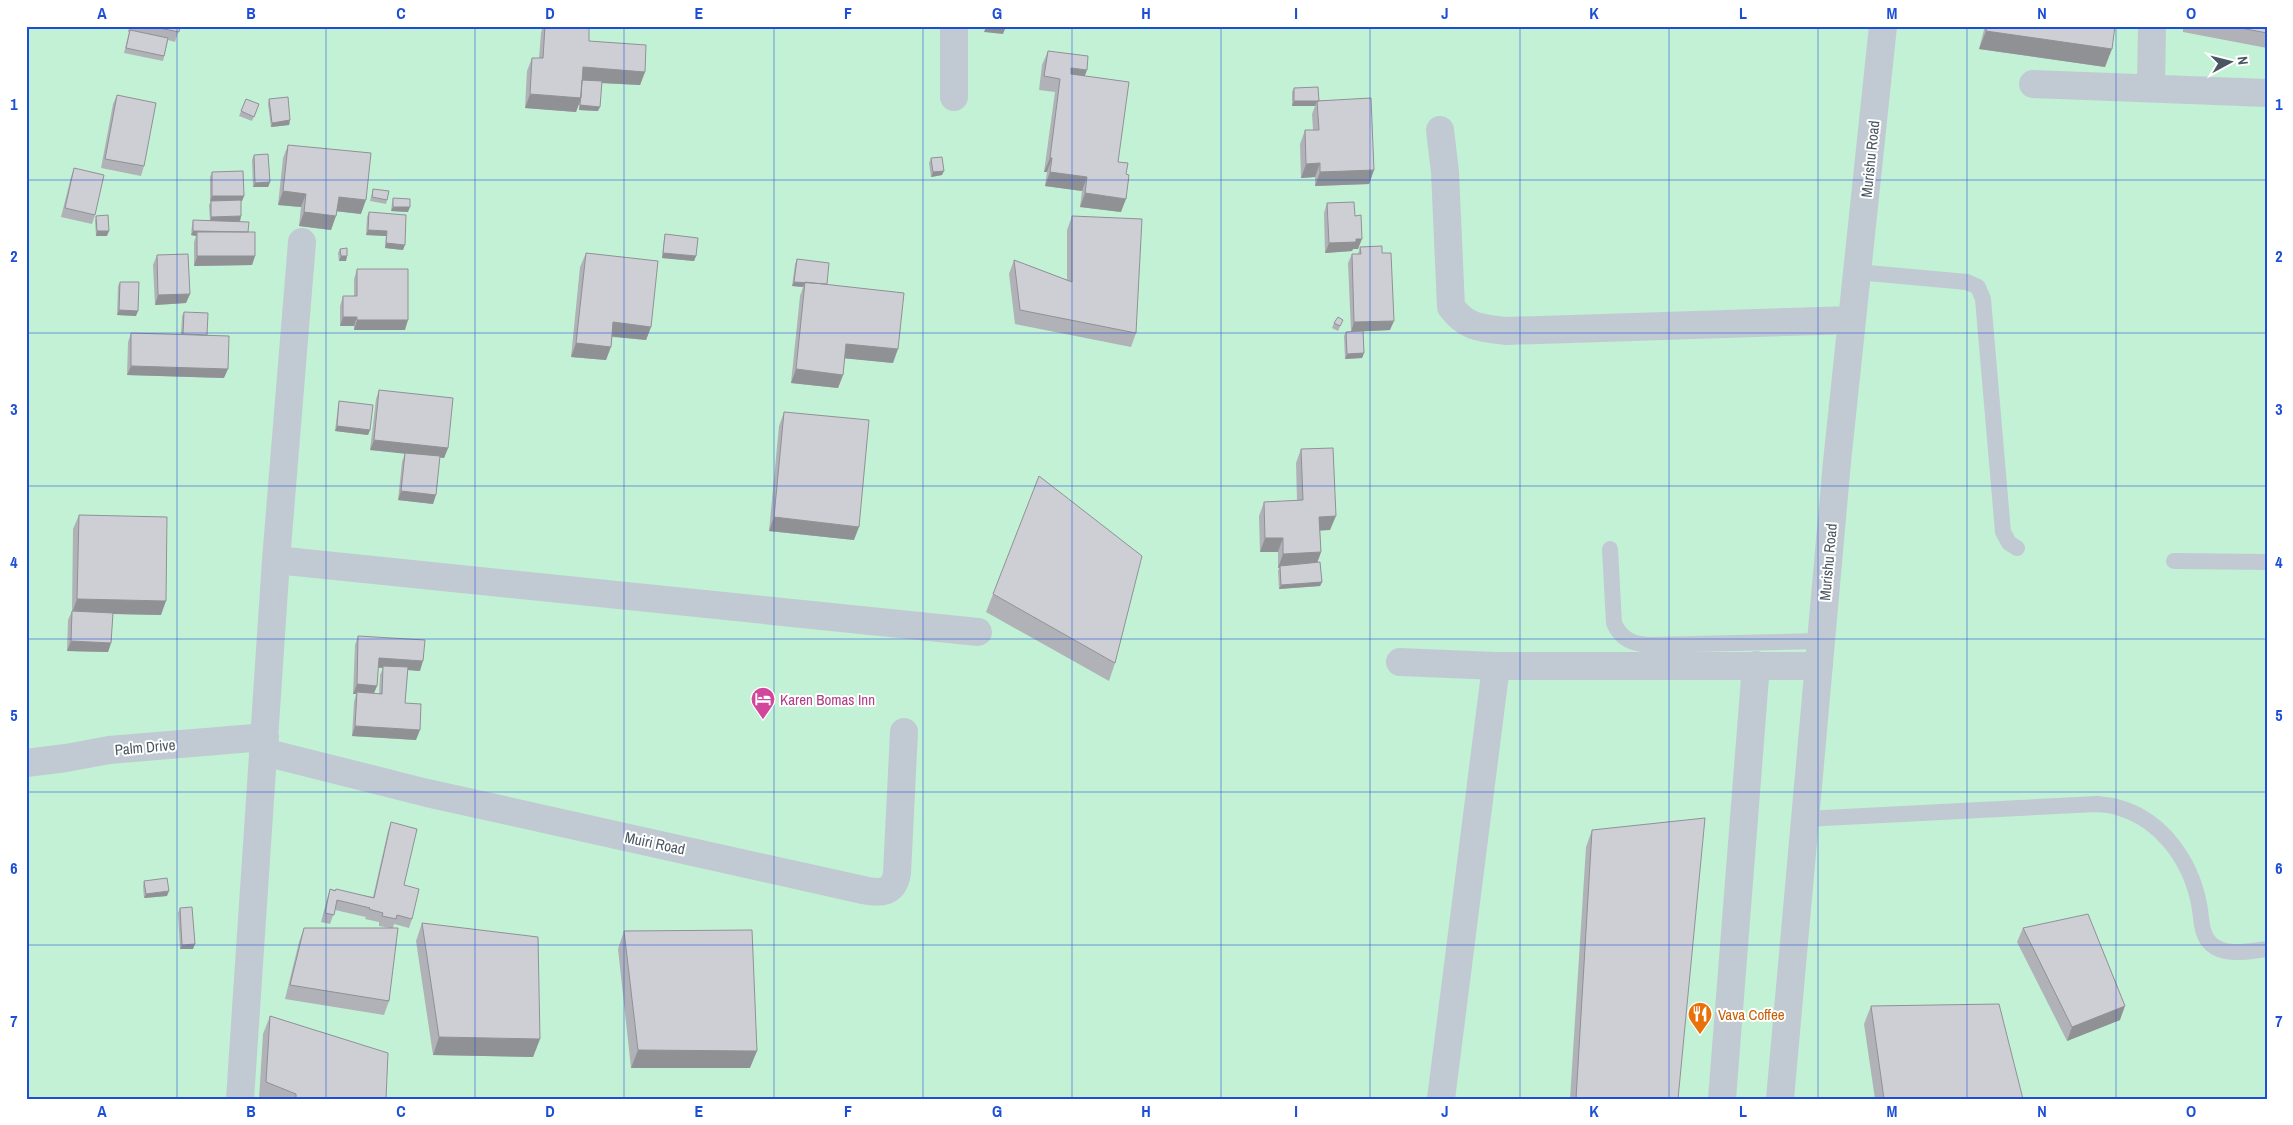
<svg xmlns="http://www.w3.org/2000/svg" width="2293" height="1125" viewBox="0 0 2293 1125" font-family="'Archivo Narrow',sans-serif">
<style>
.green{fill:#c3f1d5}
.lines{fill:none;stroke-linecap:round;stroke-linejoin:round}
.service{stroke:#c1cad2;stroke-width:16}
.minor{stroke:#c1cad2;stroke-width:28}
.wall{fill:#b0b2b7;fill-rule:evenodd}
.shaded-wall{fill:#909195}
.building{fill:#cdcfd5;stroke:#909195}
.grid{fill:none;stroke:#1d4ed8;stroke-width:1;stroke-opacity:0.55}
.labels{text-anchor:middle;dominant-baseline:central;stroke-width:4;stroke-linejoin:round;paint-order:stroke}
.street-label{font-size:15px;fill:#4a5661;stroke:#fff}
.hotel-label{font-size:15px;fill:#b23c85;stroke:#fff;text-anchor:start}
.food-label{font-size:15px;fill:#c56008;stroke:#fff;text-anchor:start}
.neatline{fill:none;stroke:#1d4ed8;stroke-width:2}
.grid-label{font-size:16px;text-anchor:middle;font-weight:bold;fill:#1d4ed8}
</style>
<rect width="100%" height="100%" fill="#f5f3f3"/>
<path class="green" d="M26 26H2267V1099H26Z"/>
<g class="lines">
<path class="service" d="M1857 272 1967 282 1978 287 1983 299 2003 532 2009 543 2017 548
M1610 549 1614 623C1621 639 1632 644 1650 645L1821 641
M2174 561 2267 562
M1805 819 2097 804C2105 805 2113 805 2120 808 2163 821 2191 862 2199 904 2202 917 2200 934 2211 944 2225 957 2250 951 2267 949"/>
<path class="minor" d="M954 26V97
M2033 84 2267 93
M2151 87 2152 26
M1440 130 1445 172 1451 307C1467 328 1480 328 1506 331L1852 320
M276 560 978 632
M1400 662 1496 666H1819
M264 752 427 793 863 890C881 894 894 893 897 873L904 732
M26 763 66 758 109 750 265 737
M240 1099 276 560 302 242
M1441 1099 1496 666
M1722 1099 1756 665
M1780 1099 1837 462 1883 26"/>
</g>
<path class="wall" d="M129 26H180L175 42 168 40 163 61 124 53 129 32H128Z
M543 26H589V41L645 72 640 85 602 83 598 111 579 110V104L576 112 525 108 527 71 532 58H539L541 33Z
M1985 26H2115L2105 67 1979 49Z
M2183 26H2267V48L2183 32Z
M1048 51 1085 76 1118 162 1121 212 1080 207 1082 191 1045 186 1047 172H1044L1055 92 1039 90 1042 65Z
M1294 88 1319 100 1374 170 1369 184 1315 186V177L1301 178 1300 144 1305 130H1313L1312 114 1315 106H1292V92Z
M117 95 144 166 141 176 101 168 113 104Z
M246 99 259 104 252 121 239 116Z
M269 99 290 120 289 125 271 127 268 104Z
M288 145 361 214 337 211 331 230 299 226 301 207 278 205 283 158Z
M254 155 270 182 268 187H253L252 160Z
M931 158 942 175 931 177 929 163Z
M74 168 95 215 92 224 61 217 71 177Z
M212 172 244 196 242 201H241V216L240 221 227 222 248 232 255 256 252 265 194 266V242L196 236 191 235 192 225 193 220 210 221 209 205 211 201H229H210V177Z
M373 189 387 200 386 204 370 201Z
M393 198 408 212 391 211 392 203Z
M1327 203 1355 216 1358 249H1353L1352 251 1325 253 1324 213Z
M369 212 403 250 385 248 386 236 366 235 367 217Z
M96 216 107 236H96L95 221Z
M1072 216 1136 333 1131 347 1015 324 1009 274 1014 260 1067 280V230Z
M665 234 696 256 694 261 662 258 664 239Z
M1360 247 1390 330 1363 331 1364 353 1362 358 1345 359 1344 336 1346 332 1351 331 1348 263 1352 254H1358Z
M340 249 347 256 346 261H339L338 253Z
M586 253 651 327 646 340 612 337 606 360 571 357 580 267Z
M157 255 190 294 186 303 155 305 153 265Z
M797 259 827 284 893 363 845 358 843 375 838 388 791 383 800 296 803 287 792 286 795 264Z
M357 269 405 330H354V326H340V306L343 296H354V279Z
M120 282 136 316 117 315 118 286Z
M184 312 207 335 224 378 127 375 128 342 131 333 181 334 182 316Z
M1343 320 1338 331 1332 328 1334 323Z
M379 390 448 448 444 458 440 457 433 504 398 500 402 462 405 453 370 450 376 399Z
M339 401 370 430 368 435 335 431 338 406Z
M784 412 854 540 769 531 779 426Z
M1301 449 1330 530H1320L1321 552 1317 563 1322 582 1320 586 1279 589 1278 571 1279 568H1278V552H1260L1259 516 1264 502 1297 501 1296 463Z
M79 515 161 615 113 614 111 643 108 652 67 651 68 620 72 611 73 529Z
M993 594 1115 663 1109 681 986 612Z
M358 636 420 671 408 670 405 703 416 740 352 736 354 702 356 694H353L355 645ZM378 668H383L380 675 379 694 374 693 377 686Z
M391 822 404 885 412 919 409 928 394 924 393 928 389 1001 384 1015 285 999 299 942 304 928H390L379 926V922L365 919 366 917 335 910 330 924 321 922 327 899 330 889 373 897 388 831Z
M1592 830 1678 1099H1570L1586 847Z
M144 881 167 896 144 898 143 886Z
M180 908 193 949H180L178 913Z
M422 923 540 1039 533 1057 433 1055 416 941Z
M2023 928 2120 1020 2067 1041 2017 942Z
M624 931 750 1068H631L618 949Z
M1871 1006 2023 1099H1875L1864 1024Z
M270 1016 386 1099H259L263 1034Z"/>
<path class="shaded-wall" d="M986 27 1005 29 1003 34 984 32Z
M1986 31 2112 49 2105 67 1979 49Z
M583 67 645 72 640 85 582 82Z
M1071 68 1087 70 1082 84 1066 82Z
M530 94 581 98 576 112 525 108Z
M1294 101H1317L1315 106H1292Z
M580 105 600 107 598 111 579 110Z
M290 120 289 125 271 127 272 123Z
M1050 158H1052L1047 172H1044Z
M1320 163 1315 177 1301 178 1306 164Z
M1374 170 1369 184 1315 186 1320 172Z
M944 171 942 175 931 177 933 172Z
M1050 172 1087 177 1082 191 1045 186Z
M270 182 268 187H253L255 183Z
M283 191 306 194 301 207 278 205Z
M1085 193 1126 199 1121 212 1080 207Z
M212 196H244L242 201H210Z
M339 197 366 200 361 214 334 211Z
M393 207H410L408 212 391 211Z
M304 212 336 216 331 230 299 226Z
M241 216 240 221 210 222 211 217Z
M368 230 387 231 386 236 366 235Z
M97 231H109L107 236H96Z
M193 231 248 232H197L196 236 191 235Z
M1356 239H1362L1358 249H1353L1352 251 1325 253 1329 243Z
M386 243 405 245 403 250 385 248Z
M663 253 696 256 694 261 662 258Z
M197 256H255L252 265 194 266Z
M341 256H347L346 261H339Z
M794 282 805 283 803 287 792 286Z
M190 294 186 303 155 305 158 295Z
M119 310 138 311 136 316 117 315Z
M343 317H357L354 326H340Z
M357 320H408L405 330H354Z
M1394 321 1390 330 1351 332 1354 322Z
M613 322 651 327 646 340 608 336Z
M576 343 611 347 606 360 571 357Z
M846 344 898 349 893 363 841 358Z
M1364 353 1362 358 1345 359 1347 354Z
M131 366 228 369 224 378 127 375Z
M796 369 843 375 838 388 791 383Z
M337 426 370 430 368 435 335 431Z
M374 440 448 448 444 458 370 450Z
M401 491 436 495 433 504 398 500Z
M1336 516 1330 530 1314 531 1319 517Z
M774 517 859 527 854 540 769 531Z
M1265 538H1283L1278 552H1260Z
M1321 552 1316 566H1280L1279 568H1278L1283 554Z
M1322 582 1320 586 1279 589 1281 585Z
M77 599 166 601 161 615 72 613Z
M71 641 111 643 108 652 67 651Z
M379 658 423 661 420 671 383 668V666V668L375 667Z
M357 684 377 686 373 695 357 692 356 694H353Z
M355 726 420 730 416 740 352 736Z
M169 891 167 896 144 898 146 894Z
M195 944 193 949H180L182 945Z
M2125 1006 2120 1020 2067 1041 2072 1027Z
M439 1037 540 1039 533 1057 433 1055Z
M638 1050 757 1051 750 1068H631Z"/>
<path class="building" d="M149 26H180L179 32Z
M545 26H589V41L646 45 645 72 583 67 581 98 530 94 532 58H543Z
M986 26H1005V29L986 27Z
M1987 26H2115L2112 49 1986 31Z
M2230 26H2267V33Z
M130 30 168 38 164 56 126 48Z
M1048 51 1088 56 1087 70 1071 68V74L1129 82 1118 162 1128 163 1126 174 1129 175 1126 199 1085 193 1087 177 1050 172 1052 158H1050L1060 79 1044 76Z
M582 80 602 81 600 107 580 105Z
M1318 87 1319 101H1294V88Z
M117 95 156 103 144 166 105 159Z
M288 97 290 120 272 123 269 99Z
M1371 98 1374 170 1320 172V163L1306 164 1305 130H1319L1317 101Z
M246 99 259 104 254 117 241 111Z
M288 145 371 153 366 200 339 197 336 216 304 212 306 194 283 191Z
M268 154 270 182 255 183 254 155Z
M942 157 944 171 933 172 931 158Z
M74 168 104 175 95 215 65 208Z
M243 171 244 196H212V172Z
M373 189 389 191 387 200 372 197Z
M393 198 410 199V207H393Z
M241 200V216L211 217V201Z
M1354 202 1355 216 1361 215 1362 239H1356V242L1329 243 1327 203Z
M369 212 406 215 405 245 386 243 387 231 368 230Z
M108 215 109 231H97L96 216Z
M1072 216 1142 219 1136 333 1020 310 1014 260 1072 282Z
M193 220 249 222 248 232 193 231Z
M197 232H255V256H197Z
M665 234 698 238 696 256 663 253Z
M1382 246V253H1391L1394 321 1354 322 1352 254H1361L1360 247Z
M347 248V256H341L340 249Z
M586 253 658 261 651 327 613 322 611 347 576 343Z
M188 254 190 294 158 295 157 255Z
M797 259 829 263 827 284 794 282Z
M357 269H408V320H357V317H343V296H357Z
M120 282H139L138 311 119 310Z
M805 282 904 293 898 349 846 344 843 375 796 369Z
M184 312 208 313 207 335 183 334Z
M1338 317 1343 320 1340 326 1334 323Z
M1363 331 1364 353 1347 354 1346 332Z
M131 333 229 336 228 369 131 366Z
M379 390 453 398 448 448 374 440Z
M339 401 373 405 370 430 337 426Z
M784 412 869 420 859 527 774 517Z
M1333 448 1336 516 1319 517 1321 552 1283 554V538H1265L1264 502 1303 500 1301 449Z
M405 453 440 456 436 495 401 491Z
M1039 476 1142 556 1115 663 993 594Z
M79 515 167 517 166 601 77 599Z
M1320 562 1322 582 1281 585 1280 566Z
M72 611 113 613 111 643 71 641Z
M358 636 425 640 423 661 379 658 377 686 357 684Z
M383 666 408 667 405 703 421 704 420 730 355 726 357 692 382 694Z
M1705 818 1678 1099H1576L1592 830Z
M391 822 417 829 404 885 419 889 412 919 397 915 396 919 382 916 383 913 369 909 370 908 337 900 334 915 325 913 330 889 335 891 336 889 374 898Z
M167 878 169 891 146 894 144 881Z
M192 907 195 944 182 945 180 908Z
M2088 914 2125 1006 2072 1027 2023 928Z
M422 923 538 937 540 1039 439 1037Z
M304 928H398L389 1001 290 985Z
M752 930 757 1051 638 1050 624 931Z
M1999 1004 2023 1099H1884L1871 1006Z
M270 1016 388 1053 386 1099H296V1094L266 1082Z"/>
<path class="grid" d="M177 26V1099M326 26V1099M475 26V1099M624 26V1099M774 26V1099M923 26V1099M1072 26V1099M1221 26V1099M1370 26V1099M1520 26V1099M1669 26V1099M1818 26V1099M1967 26V1099M2116 26V1099M26 180H2267M26 333H2267M26 486H2267M26 639H2267M26 792H2267M26 945H2267"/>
<defs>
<symbol id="hotel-pin" viewBox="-11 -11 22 30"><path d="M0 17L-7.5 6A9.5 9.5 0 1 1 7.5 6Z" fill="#d1479c" stroke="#fff"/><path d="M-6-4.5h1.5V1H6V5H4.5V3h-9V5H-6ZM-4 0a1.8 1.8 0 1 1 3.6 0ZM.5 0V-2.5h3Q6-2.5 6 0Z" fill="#fff"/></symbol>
<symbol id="restaurant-pin" viewBox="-11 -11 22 30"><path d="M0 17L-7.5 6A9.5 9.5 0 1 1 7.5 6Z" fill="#e8710a" stroke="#fff"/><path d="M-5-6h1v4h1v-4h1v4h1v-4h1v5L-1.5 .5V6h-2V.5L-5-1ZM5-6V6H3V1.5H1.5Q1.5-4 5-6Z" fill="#fff"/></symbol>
</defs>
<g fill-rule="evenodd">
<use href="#hotel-pin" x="749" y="685" width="28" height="38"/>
<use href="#restaurant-pin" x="1686" y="1000" width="28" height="38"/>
</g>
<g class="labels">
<g class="street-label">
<text transform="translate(1870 159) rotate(-84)">Murishu Road</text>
<text transform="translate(1828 562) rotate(-85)">Murishu Road</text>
<text transform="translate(145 747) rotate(-5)">Palm Drive</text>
<text transform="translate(655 843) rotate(12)">Muiri Road</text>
</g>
<g class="hotel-label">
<text x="780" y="699">Karen Bomas Inn</text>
</g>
<g class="food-label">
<text x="1718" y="1014">Vava Coffee</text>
</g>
</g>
<rect width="2293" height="1125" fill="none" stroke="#ffffff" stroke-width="55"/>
<g transform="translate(2230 62) rotate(83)" stroke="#ffffff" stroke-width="4" paint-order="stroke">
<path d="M0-4L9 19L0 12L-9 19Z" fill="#4a5661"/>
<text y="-8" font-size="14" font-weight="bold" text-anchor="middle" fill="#4a5661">N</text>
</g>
<rect x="28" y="28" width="2238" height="1070" class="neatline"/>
<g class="grid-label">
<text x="102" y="19">A</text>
<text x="251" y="19">B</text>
<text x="401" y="19">C</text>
<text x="550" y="19">D</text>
<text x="699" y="19">E</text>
<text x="848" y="19">F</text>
<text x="997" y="19">G</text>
<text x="1146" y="19">H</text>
<text x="1296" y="19">I</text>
<text x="1445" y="19">J</text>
<text x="1594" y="19">K</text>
<text x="1743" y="19">L</text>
<text x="1892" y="19">M</text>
<text x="2042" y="19">N</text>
<text x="2191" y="19">O</text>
<text x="14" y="110">1</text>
<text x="2279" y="110">1</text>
<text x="14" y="262">2</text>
<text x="2279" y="262">2</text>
<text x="14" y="415">3</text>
<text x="2279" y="415">3</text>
<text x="14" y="568">4</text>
<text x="2279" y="568">4</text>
<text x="14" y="721">5</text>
<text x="2279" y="721">5</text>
<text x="14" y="874">6</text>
<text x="2279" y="874">6</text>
<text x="14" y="1027">7</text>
<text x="2279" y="1027">7</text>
<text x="102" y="1117">A</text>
<text x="251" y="1117">B</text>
<text x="401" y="1117">C</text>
<text x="550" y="1117">D</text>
<text x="699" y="1117">E</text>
<text x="848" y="1117">F</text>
<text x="997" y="1117">G</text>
<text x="1146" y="1117">H</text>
<text x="1296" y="1117">I</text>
<text x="1445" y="1117">J</text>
<text x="1594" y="1117">K</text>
<text x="1743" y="1117">L</text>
<text x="1892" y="1117">M</text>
<text x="2042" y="1117">N</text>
<text x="2191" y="1117">O</text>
</g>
</svg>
